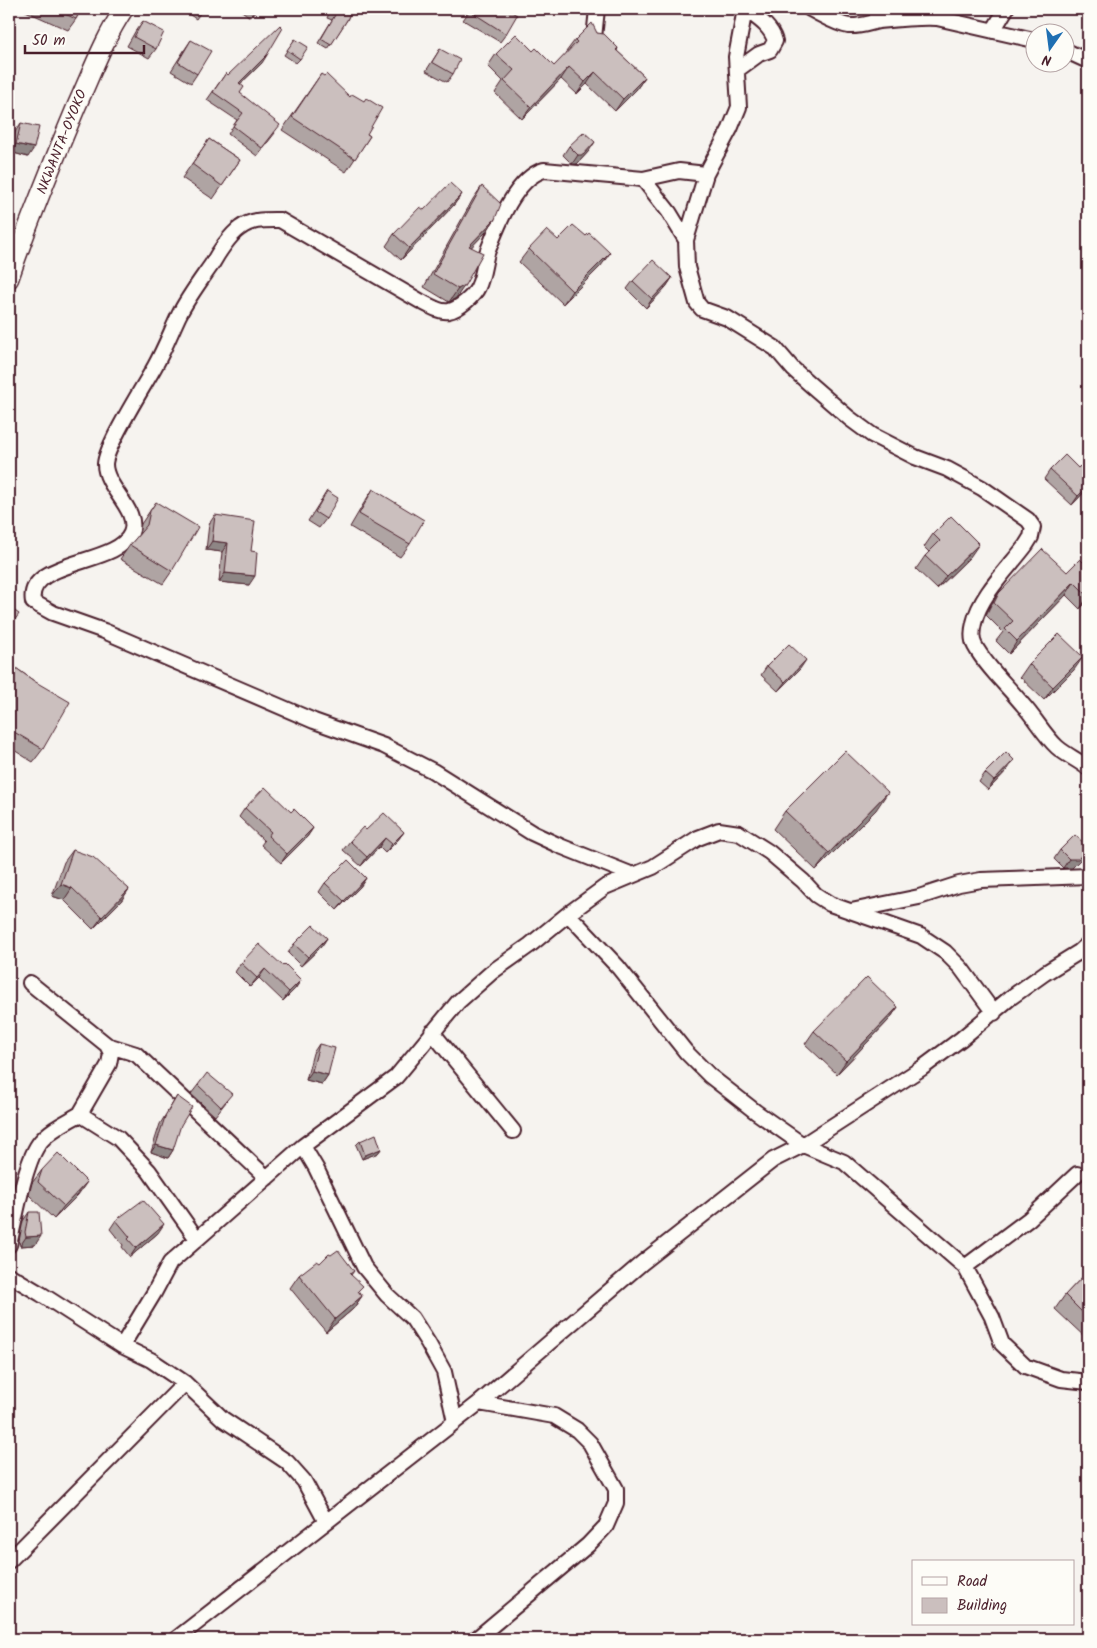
<svg xmlns="http://www.w3.org/2000/svg" width="1097" height="1648" viewBox="0 0 1097 1648" font-family="Kalam,sans-serif">
<style>
.lines{fill:none;stroke-linecap:round;stroke-linejoin:round}
.minor-casing{stroke:#4a1f2b;stroke-width:18}
.tertiary-casing{stroke:#4a1f2b;stroke-width:21}
.minor{stroke:#fdfcf7;stroke-width:14}
.tertiary{stroke:#fdfcf7;stroke-width:18}
.wall{fill:#afa4a3;stroke:#4a1f2b}
.shaded-wall{fill:#8e8685;stroke:#4a1f2b}
.building{fill:#cbbfbe;stroke:#4a1f2b}
.labels{text-anchor:middle;dominant-baseline:central;stroke-width:4.5;stroke-linejoin:round;paint-order:stroke}
.street-label{font-size:14px;fill:#4a1f2b;stroke:#fdfcf7}
</style>
<rect width="100%" height="100%" fill="#f6f3ef"/>
<filter id="ink" filterUnits="userSpaceOnUse"><feTurbulence type="fractalNoise" baseFrequency=".02" numOctaves="2"/><feDisplacementMap in="SourceGraphic" scale="10" xChannelSelector="R" yChannelSelector="G"/><feConvolveMatrix kernelMatrix="1 2 1 2 8 2 1 2 1" color-interpolation-filters="sRGB"/></filter>
<g filter="url(#ink)">
<g class="lines">
<defs>
<path id="minor" d="M810 9C822 15 836 24 849 26 860 27 869 23 879 21 899 19 918 17 937 18L1034 40
M877 21V9
M993 31 1006 9
M594 38 597 9
M1064 50 1088 61
M737 70 759 54 770 50 775 41C771 26 757 18 745 9L736 57 739 107 730 129 706 174 686 240 687 267 697 303 702 309 727 318 775 348 793 369 812 386 849 418 872 435 915 457 947 469 982 488 1028 520 1033 527 1031 537 1026 545C1009 568 980 595 974 623 972 631 971 639 975 646 987 668 1007 685 1023 705 1035 718 1044 735 1057 747 1066 755 1078 760 1088 768
M643 179 669 212 686 240
M633 875 560 846 532 833 433 771 384 746 314 721 104 631 53 613 33 602C25 559 118 566 131 533 140 510 105 488 105 464 106 445 144 386 155 366 164 350 171 332 179 315 188 297 201 280 212 264 218 253 230 235 240 228 252 219 265 220 280 220L420 301C428 305 441 313 449 311 459 309 474 296 478 287 483 277 484 264 487 253 497 227 515 178 544 170L643 179 679 171 706 174
M851 911 919 897 959 884 981 880 1088 876
M568 914 605 887 653 867 698 838 719 830 739 833 769 852 803 881 816 895 830 904 921 936 945 952 961 968 994 1013
M30 983 107 1045 111 1053 109 1064 80 1114
M432 1032 513 1131
M107 1045 136 1054 267 1178
M303 1146 316 1168 364 1267 387 1295 412 1318 428 1343 444 1372 455 1422
M9 1245C15 1220 25 1159 41 1141 51 1129 67 1122 80 1114L118 1138 149 1171 197 1239
M965 1267 1029 1219 1077 1174
M9 1275 41 1294 122 1346 151 1360 185 1383 223 1419 287 1462 304 1481 326 1522
M122 1346 154 1293 170 1263 303 1146 396 1077 458 1002 492 972 530 945 568 914 618 967 686 1052 710 1076 756 1112 803 1145 844 1162 965 1267 992 1317 1002 1344 1025 1366 1061 1379 1088 1382
M9 1561 185 1383
M176 1639 479 1403 642 1263 773 1160 803 1145 922 1068 961 1039 1010 998 1045 973 1079 952 1088 944
M476 1639 588 1545 606 1526 616 1503V1489L590 1443 577 1430 554 1416 479 1403"/>
<path id="tertiary" d="M9 279C29 220 53 162 77 105 92 72 104 39 124 9"/>
</defs>
<use href="#minor" class="minor-casing"/>
<use href="#tertiary" class="tertiary-casing"/>
<use href="#minor" class="minor"/>
<use href="#tertiary" class="tertiary"/>
</g>
<path class="wall" d="M21 9H81L76 19 68 30Z
M181 9H203L196 19Z
M239 9H257L250 17Z
M331 9H352L347 20 328 49 318 43 332 20 327 18Z
M471 9H506V34L500 42 463 20Z
M143 21 156 49 149 58 127 46 136 30Z
M597 33 618 48 617 51 645 77 636 90 615 111 587 84 577 94 561 79 522 119 495 93 503 81 488 66 496 54 533 51 554 66 567 53 566 52 575 40Z
M295 39 300 59 296 63 284 55Z
M191 40 197 74 191 83 171 71 185 49Z
M440 49 453 74 447 82 426 71Z
M262 63 240 84V93L275 133 257 156 228 134 237 120 207 100 226 73 228 75Z
M321 74 367 134 370 136 346 172 282 130Z
M21 123 28 157 10 152 15 132Z
M209 139 240 160 213 199 182 178Z
M569 146 589 151 577 164H572L563 155Z
M482 186 495 219 486 232 471 247 456 298 449 302 424 287 473 199Z
M462 194 453 206 401 260 386 246 394 234 424 210Z
M586 236 601 266 563 304 519 262 529 249 558 240Z
M672 278 666 287 646 308 627 289 633 281Z
M1050 470 1088 488 1072 505 1044 479Z
M373 489 410 544 400 557 350 527 364 503Z
M327 491 326 519 319 528 308 521Z
M156 502 172 571 163 584 120 559 130 545 139 535 141 524Z
M215 515 251 551 249 585 219 582 222 552 206 550 209 524Z
M933 534 970 557 937 589 916 569 925 556 929 552 924 547Z
M1088 567V600L1080 609 1066 595 1009 654 996 641 1003 632 986 615 991 605 999 593 1067 572Z
M9 663 34 681 43 749 33 762 9 747Z
M1029 664 1074 670 1044 700 1020 677Z
M767 666 800 669 778 691 761 675Z
M1008 769 988 790 979 782 985 773Z
M245 808 291 812 313 828 307 837 281 863 261 845 264 841 239 817Z
M876 810 816 870 773 829 785 811Z
M366 830 404 832 397 841 385 853 379 847 361 866 343 850 350 841Z
M73 850 129 889 121 901 93 929 64 900 52 896 64 862Z
M1060 850 1083 857 1072 868H1063L1054 859Z
M366 878 360 887 337 910 319 892 325 883Z
M327 938 321 947 301 966 288 953 294 944Z
M241 963 283 966 301 980 295 989 283 1001 259 978 250 987 235 972Z
M898 1007 889 1020 837 1074 805 1044 814 1031Z
M319 1044 328 1075 322 1084 306 1080 313 1053Z
M198 1085 226 1102 215 1116 191 1094Z
M177 1096 173 1150 168 1158 151 1152 160 1124Z
M360 1141 381 1149 378 1153 362 1159 356 1145Z
M42 1170 78 1195 54 1219 29 1195 32 1183Z
M29 1212 35 1245 20 1246 19 1241 23 1221Z
M116 1220 158 1233 130 1257 122 1247 123 1245 110 1229Z
M320 1263 354 1271 351 1275 359 1292 362 1296 353 1309 326 1332 290 1288 299 1275Z
M1088 1271V1338L1087 1339 1055 1309 1065 1295Z"/>
<path class="shaded-wall" d="M267 55 262 63 233 91 239 83Z
M569 67 561 79 522 119 531 107Z
M595 72 587 84 577 94 585 82Z
M645 77 636 90 615 111 623 99Z
M595 142 589 151 577 164H572L578 155Z
M16 144 34 148 28 157 10 152Z
M462 194 453 206 401 260 409 248Z
M495 219 486 232 460 259 469 246Z
M610 253 601 266 563 304 572 291Z
M672 278 666 287 646 308 652 299Z
M465 285 456 298 449 302 458 289Z
M1088 486V488L1072 505 1078 496Z
M212 541 228 543 222 552 206 550Z
M979 544 970 557 937 589 946 576Z
M225 573 255 576 249 585 219 582Z
M1074 582 1066 595 1009 654 1017 641Z
M1088 596V600L1080 609Z
M1083 657 1074 670 1044 700 1053 687Z
M806 660 800 669 778 691 785 682Z
M1014 760 1008 769 988 790 994 781Z
M888 792 876 810 816 870 829 853Z
M313 828 307 837 281 863 287 854Z
M404 832 397 841 385 853 392 844Z
M385 838 379 847 361 866 367 857Z
M1088 848 1083 857 1072 868H1063L1069 859Z
M366 878 360 887 337 910 344 901Z
M61 884 72 888 64 900 52 896Z
M129 889 121 901 93 929 102 917Z
M327 938 321 947 301 966 308 957Z
M265 969 259 978 250 987 257 978Z
M301 980 295 989 283 1001 289 992Z
M898 1007 889 1020 837 1074 846 1061Z
M312 1071 328 1075 322 1084 306 1080Z
M156 1145 173 1150 168 1158 151 1152Z
M381 1149 378 1153 362 1159 365 1155Z
M87 1182 78 1195 54 1219 64 1206Z
M164 1224 158 1233 130 1257 136 1248Z
M41 1236 35 1245 20 1246 26 1237Z
M362 1296 353 1309 326 1332 335 1319Z"/>
<path class="building" d="M54 9H81L76 19Z
M332 9H352L347 20 331 45 321 39 335 15 330 13Z
M471 9H506L517 15 506 34 470 11Z
M143 21 164 32 156 49 134 37Z
M592 23 597 33 604 34 618 48 616 50 645 77 623 99 595 72 585 82 569 67 531 107 504 81 514 70 496 54 516 34 533 51 536 48 554 66 577 42 575 40Z
M280 25 283 28 267 55 239 83 244 87 240 93 280 125 262 148 233 126 243 113 213 92 226 73 228 75Z
M295 39 308 47 300 59 287 50Z
M191 40 211 51 197 74 178 62Z
M440 49 460 60 453 74 432 62Z
M321 74 324 76 326 74 350 97 352 94 364 101 366 98 382 108 367 134 370 136 355 159 292 117Z
M21 123 39 127 34 148 16 144Z
M584 132 595 142 583 155H578L569 146Z
M209 139 240 160 222 186 192 164Z
M450 183 462 194 409 248 394 234 420 207 424 210Z
M482 186 501 204 495 219 469 246 483 253 465 285 458 289 433 274Z
M9 222 14 224 9 238Z
M573 225 586 236 589 233 610 253 572 291 529 249 547 230 558 240Z
M653 260 672 278 652 299 633 281Z
M1065 455 1078 468 1080 466 1088 474V486L1078 496 1050 470Z
M373 489 424 520 410 544 359 514Z
M327 491 338 498 326 519 315 512Z
M156 502 198 527 172 571 130 545 147 525 150 511Z
M215 515 255 521 251 551 257 552 255 576 225 573 228 543 212 541Z
M951 516 979 544 946 576 925 556 940 541 933 534Z
M1042 549 1067 572 1080 559 1088 567V596L1074 582 1017 641 1005 629 1013 621 994 603 999 593Z
M9 607 19 614 9 628Z
M1059 634 1083 657 1053 687 1029 664Z
M789 644 806 660 785 682 767 666Z
M9 663 34 681 70 702 43 749 9 729Z
M845 751 888 792 829 853 785 811Z
M1006 752 1014 760 994 781 985 773Z
M265 787 291 812 294 809 313 828 287 854 268 836 271 832 245 808Z
M384 813 404 832 392 844 385 838 367 857 350 841 363 827 366 830Z
M1075 835 1088 847V848L1078 859H1069L1060 850Z
M73 850 93 857 129 889 102 917 72 888 61 884Z
M348 860 366 878 344 901 325 883Z
M313 925 327 938 308 957 294 944Z
M259 944 283 966 285 964 301 980 289 992 265 969 257 978 241 963Z
M867 977 898 1007 846 1061 814 1031Z
M319 1044 335 1048 328 1075 312 1071Z
M207 1073 232 1094 221 1107 198 1085Z
M177 1096 192 1107 181 1125 173 1150 156 1145 165 1117Z
M376 1134 381 1149 365 1155 360 1141Z
M58 1153 87 1182 64 1206 38 1182 42 1170Z
M143 1200 164 1224 136 1248 128 1239 130 1237 116 1220Z
M29 1212H39L41 1236 26 1237 25 1232Z
M338 1250 354 1271 350 1274 363 1286 358 1291 362 1296 335 1319 299 1275 317 1261 320 1263 329 1254 331 1255Z
M1088 1271V1318L1065 1295Z"/>
</g>
<g class="labels">
<g class="street-label">
<text transform="translate(62 142) rotate(-68)">NKWANTA-OYOKO</text>
</g>
</g>
<rect width="1097" height="1648" fill="none" stroke="#fdfcf7" stroke-width="30"/>
<rect x="15" y="15" width="1067" height="1618" fill="none" stroke="#4a1f2b" stroke-width="2" filter="url(#ink)"/>
<rect x="912" y="1560" width="162" height="65" fill="#fdfcf7" stroke="#b5a4a5"/>
<rect x="922" y="1577" width="25" height="8" fill="#fdfcf7" stroke="#b5a4a5"/>
<text x="957" y="1586" font-size="15" fill="#4a1f2b">Road</text>
<rect x="922" y="1598" width="25" height="15" fill="#cbbfbe" stroke="#b5a4a5"/>
<text x="957" y="1610" font-size="15" fill="#4a1f2b">Building</text>
<g transform="translate(1050 48) rotate(194)"><circle r="24" fill="#fdfcf7" stroke="#b5a4a5"/>
<path d="M0-4L9 19L0 12L-9 19Z" fill="#1f6fb2"/>
<text y="-8" font-size="14" font-weight="bold" text-anchor="middle" fill="#4a1f2b">N</text>
</g>
<path d="M25 45v8h119v-8" fill="none" stroke="#4a1f2b" stroke-width="2.5"/>
<text x="32" y="45" font-size="15" fill="#4a1f2b" stroke="#fdfcf7" stroke-width="4" paint-order="stroke">50 m</text>
</svg>
